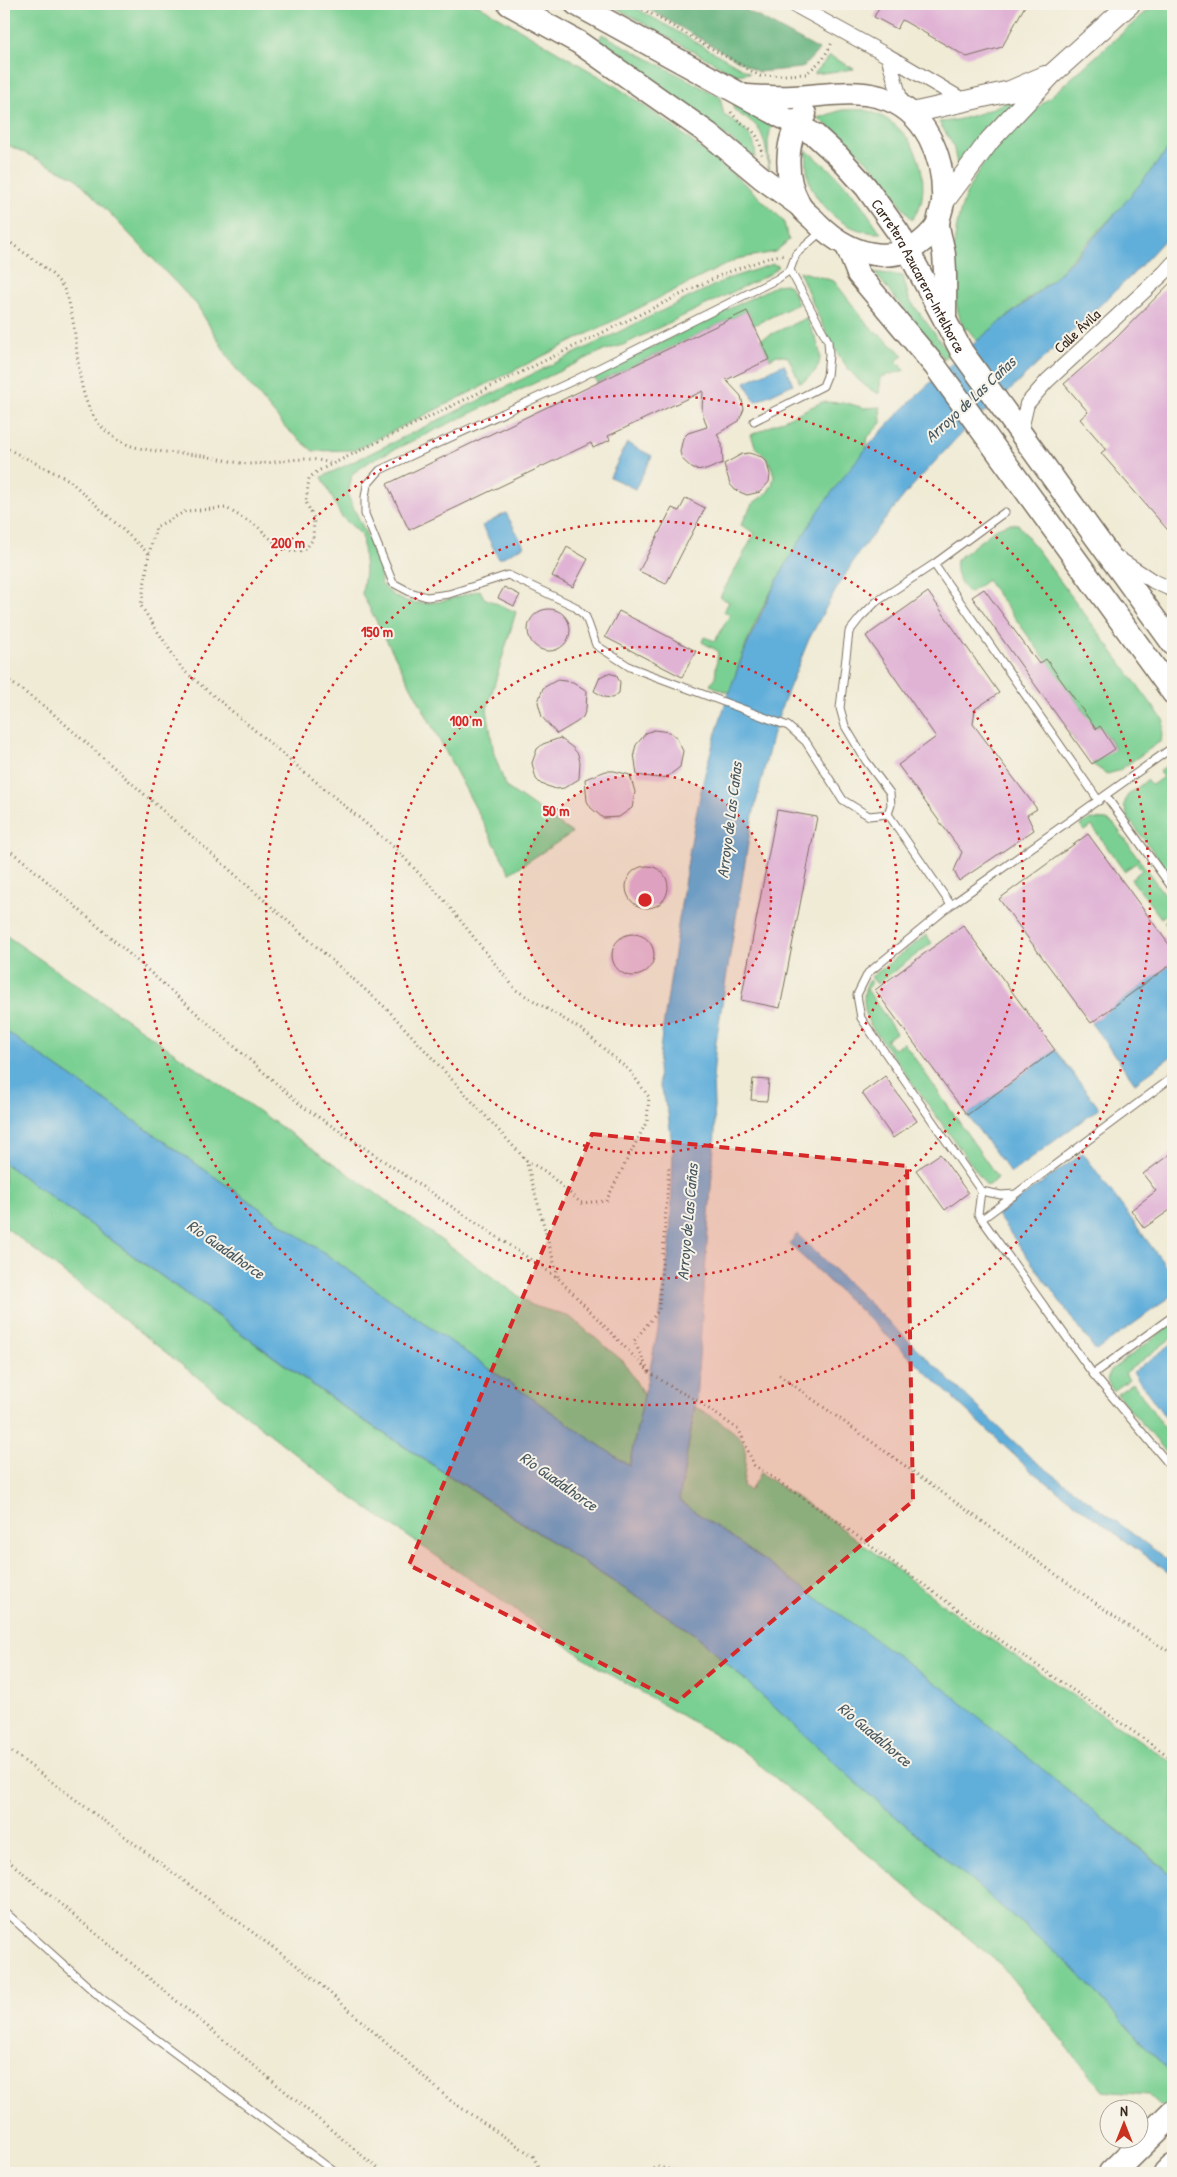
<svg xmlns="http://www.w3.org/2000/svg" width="1177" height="2177" viewBox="0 0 1177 2177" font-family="'Patrick Hand',sans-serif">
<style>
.green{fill:#7ad093;stroke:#5a7d58}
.forest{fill:#63b27d;stroke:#4f6e4e}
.water{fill:#61aeda;stroke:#4e6c7c}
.building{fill:#e0b3d5}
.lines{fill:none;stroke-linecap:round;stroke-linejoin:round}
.service-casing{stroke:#7a6e5e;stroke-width:9}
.minor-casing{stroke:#7a6e5e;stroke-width:16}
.secondary-casing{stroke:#7a6e5e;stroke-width:22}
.primary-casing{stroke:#7a6e5e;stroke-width:25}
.motorway-casing{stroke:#7a6e5e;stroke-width:29}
.path{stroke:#7a6e5e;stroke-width:3;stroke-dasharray:1 4;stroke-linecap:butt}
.service{stroke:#fff;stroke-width:7}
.minor{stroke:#fff;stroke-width:14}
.secondary{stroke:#fff;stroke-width:20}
.primary{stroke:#fff;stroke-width:22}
.motorway{stroke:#fff;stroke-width:26}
.marked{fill:#d62828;fill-opacity:0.2;stroke:#d62828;stroke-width:4;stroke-dasharray:10 6;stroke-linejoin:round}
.ring{fill:none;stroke:#d62828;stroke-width:2.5;stroke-dasharray:2.5 5}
.labels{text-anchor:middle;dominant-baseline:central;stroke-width:4;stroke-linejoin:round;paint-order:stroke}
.street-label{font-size:15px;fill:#3b2a1e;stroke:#f7f3e8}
.water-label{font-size:16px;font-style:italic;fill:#485860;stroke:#f7f3e8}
.centre{fill:#d62828;stroke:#f7f3e8;stroke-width:2.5}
.ring-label{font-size:15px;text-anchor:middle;font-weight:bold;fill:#d62828;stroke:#f7f3e8;stroke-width:4;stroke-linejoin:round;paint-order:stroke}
</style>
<rect width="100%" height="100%" fill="#f7f3e8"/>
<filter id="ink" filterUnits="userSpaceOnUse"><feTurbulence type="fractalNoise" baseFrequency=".02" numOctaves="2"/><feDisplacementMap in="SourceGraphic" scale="10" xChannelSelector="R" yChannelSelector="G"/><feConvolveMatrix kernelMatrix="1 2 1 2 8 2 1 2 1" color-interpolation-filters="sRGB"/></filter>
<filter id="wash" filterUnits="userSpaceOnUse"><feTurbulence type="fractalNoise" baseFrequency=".0096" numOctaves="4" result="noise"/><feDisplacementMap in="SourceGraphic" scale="20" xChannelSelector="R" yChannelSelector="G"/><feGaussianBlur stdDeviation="1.12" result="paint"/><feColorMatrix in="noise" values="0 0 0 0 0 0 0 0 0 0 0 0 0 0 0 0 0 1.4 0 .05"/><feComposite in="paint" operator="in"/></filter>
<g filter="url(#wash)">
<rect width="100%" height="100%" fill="#f0ebd5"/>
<path class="green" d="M4 4H477L614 85 670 124 745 184 783 220 789 240 775 252 737 259 355 450 313 451 287 429 233 365 197 305 76 178 4 143Z
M609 4H629L750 73 736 75Z
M1155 4H1173V143L1127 201 1053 279 977 341 967 328 964 330C947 289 950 224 971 184 979 170 988 156 998 143Z
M602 34 720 97 724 115C740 125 758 136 755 158L599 41Z
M830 56 854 69 814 74Z
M1030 90C1003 115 977 137 958 169L953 145 939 122C973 120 1000 105 1030 90Z
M734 104 771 126 768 142 769 169C766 153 766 133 752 122 745 117 738 115 733 108Z
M842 110C850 110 858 109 865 110 907 121 930 162 921 203 919 209 915 215 912 220L879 173 847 141 818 118Z
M806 150 833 172 857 198 881 233C850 234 819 211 809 181 806 172 807 159 806 150Z
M773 264 779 266 770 274 623 345 600 352 372 460 352 474 348 496 380 563 381 583C385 587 390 594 396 597 423 611 453 598 480 590L484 598 516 612 487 709 494 754 506 787 572 833 510 873 362 594 365 571 362 535 341 516 322 477 727 279Z
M799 271 834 281 869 326 904 355 896 361 905 370 881 377 879 394C838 376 816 309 799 271Z
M874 272 903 276 909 299 949 353 944 359Z
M785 284 791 287 798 304 754 325 747 311 597 383 594 376 777 285Z
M806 318C818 344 833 365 800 383L788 357 777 355 770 359 761 339Z
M822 402 847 403 864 408 880 407 881 423 868 437 866 449C828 496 794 547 766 601 750 630 740 662 729 693L710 685 715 678 718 651 702 642 704 637 715 641 730 615 724 611 729 602 720 597 755 533 741 525 752 504 767 493 772 485 774 476 771 465 765 456 756 448 751 435Z
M1009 524H1018L1164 721 1161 741 1118 771 1107 774 1092 764 1115 748 1100 726 1076 742 1068 730 1087 716 987 580 969 593C959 582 954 574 956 560L997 528Z
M1172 761H1173V878L1128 818 1124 805 1127 796 1147 780 1152 785 1163 777 1159 772Z
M1090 819 1107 820 1114 824 1173 907V934L1164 922 1169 918 1167 914 1161 918 1131 879 1142 870 1136 863 1124 871 1092 826 1085 831 1080 825Z
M4 934 363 1184 531 1305 570 1317 624 1362 644 1395 629 1466 4 1030Z
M926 935 932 943 877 984 871 977Z
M869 980 872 984 867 989 896 1033 886 1040 893 1049 904 1043 998 1178 987 1186 869 1023C864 1008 861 995 869 980Z
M4 1163 350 1412 696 1635 861 1787 1069 1964 1173 2076V2118L1148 2095 1103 2091 1001 1965 743 1751 598 1667 352 1498 4 1226Z
M1173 1324V1337L1125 1373 1129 1380 1113 1391 1107 1380 1111 1370Z
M1133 1383 1173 1440V1460L1117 1394Z
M695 1407C707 1413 737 1431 743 1442 748 1456 744 1472 743 1486L750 1491 760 1473 832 1521 977 1630 1173 1763V1876L1127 1837 679 1500Z"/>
<path class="forest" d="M640 4H735L819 50 802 68 758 72Z"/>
<path class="water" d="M1173 143V231L1132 275 1010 390 965 429 907 492 859 552 830 600 809 639 783 703 773 733 752 819 716 1041 713 1079 715 1132 696 1400 679 1500 947 1691 1173 1876V2076L1069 1964 861 1787 696 1635 351 1412 4 1163V1030L629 1466 658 1330 670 1245 673 1152 668 1113 659 1084 658 1066 662 1034C675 954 684 869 701 791 731 659 789 532 881 432 911 399 945 369 978 340 1003 319 1030 301 1053 279 1097 238 1136 190 1173 143Z
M784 364 793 384 755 402 745 382Z
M627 443 652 456 635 489 610 477Z
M506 513 524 546 499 559 482 526Z
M1173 963V1055L1135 1083 1091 1023Z
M1055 1050 1099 1108 1011 1173 967 1115Z
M1083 1153 1173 1276V1295L1096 1351 997 1215Z
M797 1234 1031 1458 1173 1564V1576L1030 1470 789 1244Z
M1173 1343V1428L1133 1372Z"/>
<g id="blocks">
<path class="building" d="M881 4H1026L1002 47 967 57 902 20 897 29 874 17Z
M1173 280V536L1101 453 1106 449 1080 419 1088 412 1064 384 1115 339Z
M747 311 770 359 726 380 741 396 744 409 739 421 717 434 722 444 723 463 706 470 693 469 682 459 680 452 683 438 688 433 707 427 702 411 703 391 608 436 610 440 593 448 591 443 409 530 387 484Z
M749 453 762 457 767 462 770 475 769 482 760 492 747 495 735 490 730 484 724 464 742 454Z
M686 498 705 508 666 584 639 571 672 508 679 511Z
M567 547 588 559 573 587 552 576Z
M504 587 520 595 514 606 498 598Z
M984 589 1039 664 1046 659 1096 729 1100 726 1115 749 1092 764 972 597Z
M928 592 999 693 975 709 973 724 1037 809 1027 815 1034 830 959 881 954 871 962 852 898 765 936 737 866 636Z
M528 630a21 21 0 1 1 42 0a21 21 0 1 1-42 0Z
M619 611 696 651 682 677 605 637Z
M608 673 616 675 620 682 619 693 612 698 604 697 594 691 600 677Z
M557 680 573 682 587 691 586 709 583 717 577 722 557 734 542 717 538 702 543 688Z
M654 730 670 732 676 737 683 751 680 767 667 777 659 778 637 775 634 753 636 745 646 733Z
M560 738 573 748 578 754 580 762 579 779 564 788 556 789 541 784 536 779 532 763 537 749 543 744Z
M606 771H614L630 775 635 792 632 808 619 817 603 818 591 808 587 801 585 779Z
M777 810 817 817 780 1008 741 1000Z
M1088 834 1173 950V963L1091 1023 999 899Z
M626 887a21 21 0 1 1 42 0a21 21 0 1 1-42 0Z
M963 925 1055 1050 967 1115 875 990Z
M612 955a21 21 0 1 1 42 0a21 21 0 1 1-42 0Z
M885 1076 917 1121 893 1138 862 1093Z
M753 1079 769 1080 767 1101 751 1100Z
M1173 1152V1208L1144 1228 1131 1210 1156 1191 1143 1174Z
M940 1154 968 1193 945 1210 916 1170Z"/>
</g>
</g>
<g filter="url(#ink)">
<use href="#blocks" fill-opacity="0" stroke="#7a6e5e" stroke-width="1"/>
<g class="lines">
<defs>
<path id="service" d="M822 231 796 254 790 270 777 279 577 379 380 470 367 485 365 497V514L393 583 410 592 427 597 449 594 508 575 574 606 586 617 596 645 630 667 788 726 806 742 843 800 869 816 888 814 951 905
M754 421 823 386 827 376 829 355 828 341 790 270
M934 564 1099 801
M1173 747 951 905 868 973 857 995 861 1018 981 1191 978 1214 1093 1374 1173 1469
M1106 796 1173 889
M888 814 891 805 890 793 866 761 845 726 840 708 849 632 860 618 876 602 934 564 1005 512
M981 1191 1001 1195 1015 1194
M982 1219 1173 1077
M1093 1374 1173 1316
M4 1911 101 1998 336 2173"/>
<path id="minor" d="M793 4 888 56 966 102
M888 56 902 105
M1020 434 1027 404 1047 381 1164 273 1173 263
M1116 557 1153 581 1173 590"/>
<path id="secondary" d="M912 113 1010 91 1045 76
M943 203 990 140 1052 74 1130 4"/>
<g id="primary">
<path d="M509 4 578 42 709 134 762 178 799 205"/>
<path id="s1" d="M576 4 815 135 838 156 866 187 898 232 962 352 1173 644"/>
<path d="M747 96C762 97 777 98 793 97 821 96 852 89 880 97 926 109 945 158 943 202 942 210 938 217 938 225 939 235 943 245 944 255 946 276 945 298 945 320"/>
<path d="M805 114C784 137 784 177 799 204 802 211 812 217 817 223 853 259 906 271 938 224"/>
<path d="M847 246 858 274 935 366 1173 693"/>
</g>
<path id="motorway" d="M1112 2173 1173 2113
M1167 2173 1173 2167"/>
</defs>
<use href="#service" class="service-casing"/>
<use href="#minor" class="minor-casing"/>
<use href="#secondary" class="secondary-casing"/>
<use href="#primary" class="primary-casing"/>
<use href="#motorway" class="motorway-casing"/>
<path class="path" d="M634 4 760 76 806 74 823 59 833 41
M731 112C744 131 759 124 762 155
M4 237C24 256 58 270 67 296 85 349 65 419 129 445 146 452 184 453 204 456 219 458 234 463 249 464 277 464 306 453 332 464
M4 447 69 480 149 554 141 606 183 670 396 849 444 900 516 990 582 1030 630 1071 649 1097 647 1121 606 1201 581 1203 546 1172 526 1160 387 1009 49 710 4 677
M149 554 156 527 186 511 226 508 258 527 274 542 292 552 305 550 313 539 314 519 306 502 309 478 318 471 723 274 774 256 785 255
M4 846 26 863 302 1106 558 1278 649 1372 634 1341 659 1310 669 1166
M526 1160 558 1277
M649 1372 673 1388 696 1400 739 1430 754 1465 834 1519 984 1629 1173 1759
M779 1375 1122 1622 1173 1654
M4 1746 311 1976 451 2101 533 2156 541 2173
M4 1857 383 2173
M644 2173 657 2167 688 2173"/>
<use href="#service" class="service"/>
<use href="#minor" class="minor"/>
<use href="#secondary" class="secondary"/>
<use href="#primary" class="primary"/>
<use href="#motorway" class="motorway"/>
</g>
</g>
<path class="marked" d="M592 1134 907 1166 913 1501 677 1702 409 1565Z"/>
<circle cx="645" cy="900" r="126" fill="#d62828" fill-opacity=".12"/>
<g class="ring">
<circle cx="645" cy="900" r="126"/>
<circle cx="645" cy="900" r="253"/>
<circle cx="645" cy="900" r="379"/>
<circle cx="645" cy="900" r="505"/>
</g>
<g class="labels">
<g class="street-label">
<text stroke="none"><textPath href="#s1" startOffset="449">Carretera Azucarera-Intelhorce</textPath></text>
<text transform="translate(1077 331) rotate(-43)">Calle Ávila</text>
</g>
<g class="water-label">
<text transform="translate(970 399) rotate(-43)">Arroyo de Las Cañas</text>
<text transform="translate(729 820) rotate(-83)">Arroyo de Las Cañas</text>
<text transform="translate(687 1222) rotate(-85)">Arroyo de Las Cañas</text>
<text transform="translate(226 1249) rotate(35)">Río Guadalhorce</text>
<text transform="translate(559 1481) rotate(35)">Río Guadalhorce</text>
<text transform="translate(875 1734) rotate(40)">Río Guadalhorce</text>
</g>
</g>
<circle cx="645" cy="900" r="8" class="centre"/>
<g class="ring-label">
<text x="288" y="548">200 m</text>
<text x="377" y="637">150 m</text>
<text x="466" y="726">100 m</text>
<text x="556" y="816">50 m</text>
</g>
<rect width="1177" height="2177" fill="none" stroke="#f7f3e8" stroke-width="20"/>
<g transform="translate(1124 2124)"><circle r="24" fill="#f7f3e8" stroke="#aca397"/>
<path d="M0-4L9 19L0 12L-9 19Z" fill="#c8321e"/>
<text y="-8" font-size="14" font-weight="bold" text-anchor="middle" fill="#3b2a1e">N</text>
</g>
</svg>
